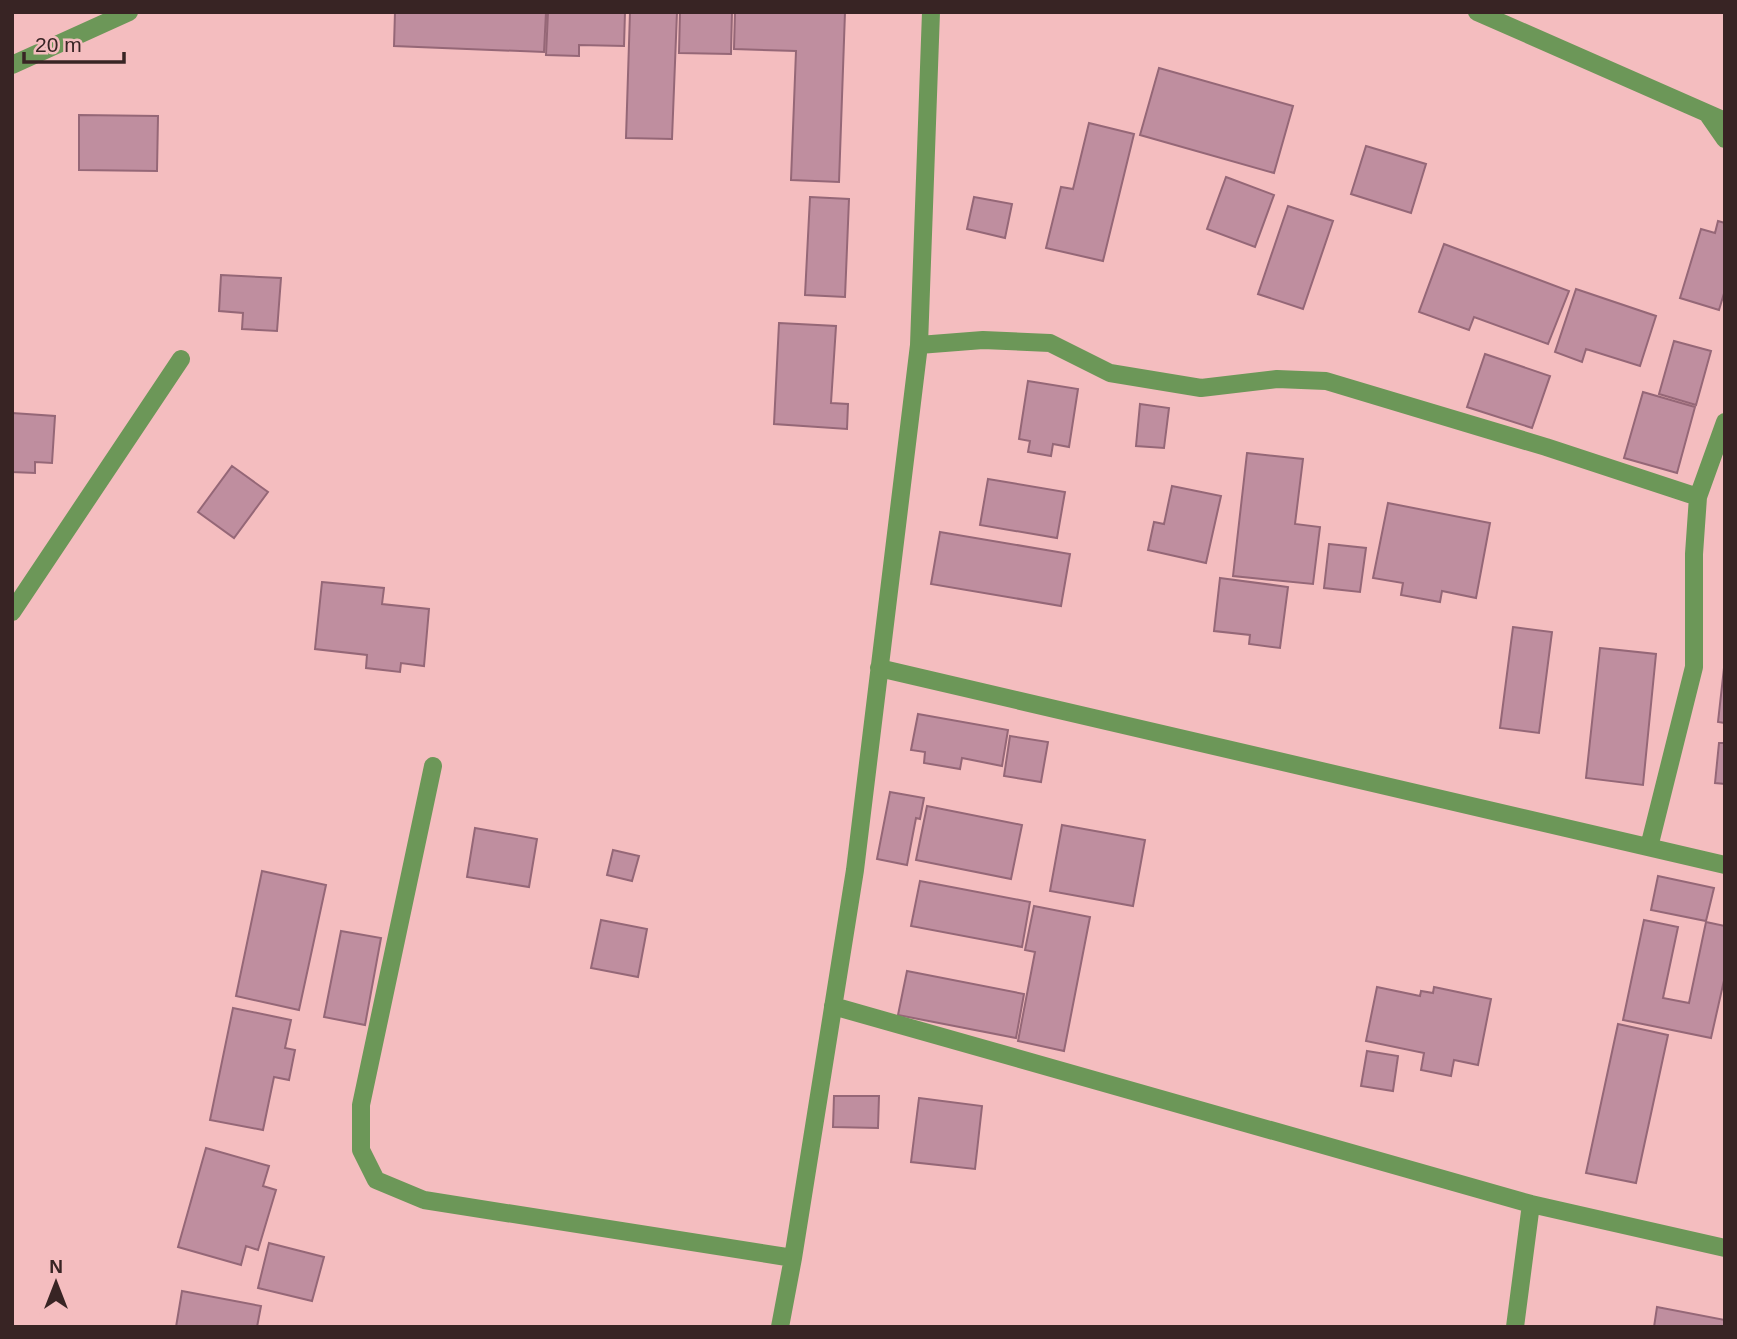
<svg xmlns="http://www.w3.org/2000/svg" width="1737" height="1339" viewBox="0 0 1737 1339" font-family="Arial,sans-serif">
<style>
.building{fill:#bf8e9f;stroke:#956777;stroke-width:2}
.lines{fill:none;stroke-linecap:round;stroke-linejoin:round}
.minor{stroke:#6c9758;stroke-width:18}
</style>
<rect width="100%" height="100%" fill="#f4bdbf"/>
<path class="building" d="M395 12H546L544 52 394 46Z
M548 12H625L624 46 579 45V56L546 55Z
M630 12H677L672 139 626 138Z
M680 12H732L731 54 679 53Z
M735 12H845L839 182 791 180 796 51 734 49Z
M1159 68 1293 106 1274 173 1140 135Z
M79 115 158 116 157 171 79 170Z
M1089 123 1134 134 1103 261 1046 248 1061 187 1073 189Z
M1366 146 1426 164 1411 213 1351 194Z
M1226 177 1274 195 1255 247 1207 229Z
M810 197 849 199 845 297 805 295Z
M974 197 1012 204 1005 238 967 229Z
M1288 206 1333 221 1303 309 1258 294Z
M1718 221 1725 223V290L1719 310 1680 298 1701 229 1715 233Z
M1444 244 1569 291 1548 344 1474 317 1469 330 1419 312Z
M221 275 281 278 277 331 242 329 243 313 219 311Z
M1576 289 1656 316 1640 366 1586 349 1582 362 1555 352Z
M779 323 836 326 831 403 848 404 847 429 774 424Z
M1674 341 1711 351 1696 405 1659 394Z
M1485 354 1550 376 1532 428 1467 407Z
M1028 381 1078 389 1069 447 1053 444 1051 456 1028 452 1030 441 1019 439Z
M1643 392 1695 407 1677 473 1624 458Z
M1140 404 1169 408 1164 448 1136 446Z
M12 413 55 416 52 463 35 462V473L12 472Z
M1247 453 1303 459 1295 524 1320 527 1313 584 1233 576Z
M232 466 268 492 234 538 198 512Z
M988 479 1065 492 1057 538 980 525Z
M1172 486 1221 496 1206 563 1148 550 1154 522 1164 524Z
M1388 503 1490 523 1476 598 1442 591 1440 602 1401 595 1403 583 1373 578Z
M940 532 1070 554 1061 606 931 584Z
M1329 544 1366 548 1360 592 1324 588Z
M1220 578 1288 587 1280 648 1249 644 1250 635 1214 631Z
M322 582 384 588 382 604 429 609 424 666 401 663 400 672 366 668 367 655 315 649Z
M1513 627 1552 632 1539 733 1500 728Z
M1600 648 1656 654 1643 785 1586 778Z
M1724 668H1725V723L1718 722Z
M918 714 1008 730 1002 766 962 758 960 769 924 763 925 752 911 750Z
M1010 736 1048 742 1041 782 1004 776Z
M1719 743H1725V784L1715 783Z
M890 792 924 798 920 819 916 818 907 865 877 859Z
M927 806 1022 825 1011 879 916 860Z
M1062 825 1145 840 1133 906 1050 891Z
M475 828 537 839 529 887 467 877Z
M613 850 639 856 632 881 607 875Z
M262 871 326 885 299 1010 236 996Z
M1658 876 1714 888 1706 921 1651 910Z
M920 881 1030 902 1022 947 911 926Z
M1034 906 1090 917 1064 1051 1018 1041 1035 952 1025 950Z
M601 920 647 929 638 977 591 968Z
M1644 920 1678 927 1663 998 1689 1003 1706 922 1725 926V976L1711 1038 1623 1020Z
M341 931 381 938 365 1025 324 1017Z
M907 971 1024 994 1016 1038 898 1015Z
M1377 987 1420 996 1421 991 1433 993 1434 987 1491 999 1478 1065 1454 1060 1451 1076 1421 1070 1424 1053 1366 1041Z
M233 1008 291 1020 285 1048 295 1050 289 1080 274 1077 263 1130 210 1120Z
M1618 1024 1668 1035 1636 1183 1586 1173Z
M1367 1051 1398 1056 1393 1091 1361 1086Z
M834 1096H879L878 1128 833 1127Z
M919 1098 982 1106 975 1169 911 1162Z
M206 1148 269 1166 263 1186 276 1190 258 1250 246 1246 241 1265 178 1247Z
M269 1243 324 1257 312 1301 258 1288Z
M182 1291 261 1306 257 1327H176Z
M1657 1307 1725 1320V1327H1654Z"/>
<g class="lines">
<path class="minor" d="M1477 12 1725 121
M12 65 129 12
M1709 116 1725 139
M919 345 983 340 1050 343 1110 373 1201 388 1277 379 1326 381 1546 447 1698 497 1694 554V667L1649 847
M1698 497 1725 422
M12 612 181 359
M879 668 1725 865
M433 766 361 1105V1150L376 1180 424 1200 793 1258
M833 1006 1531 1204 1725 1248
M780 1327 793 1258 855 870 919 345 931 12
M1515 1327 1531 1204"/>
</g>
<rect width="1737" height="1339" fill="none" stroke="#382424" stroke-width="28"/>
<g transform="translate(56 1283)" stroke="#f4bdbf" stroke-width="5" paint-order="stroke">
<path d="M0-5L12 26L0 18L-12 26Z" fill="#382424"/>
<text y="-10" font-size="19" font-weight="bold" text-anchor="middle" fill="#382424">N</text>
</g>
<path d="M24 52v10h100v-10" fill="none" stroke="#382424" stroke-width="3.5"/>
<text x="35" y="52" font-size="21" fill="#382424" stroke="#f4bdbf" stroke-width="5" paint-order="stroke">20 m</text>
</svg>
